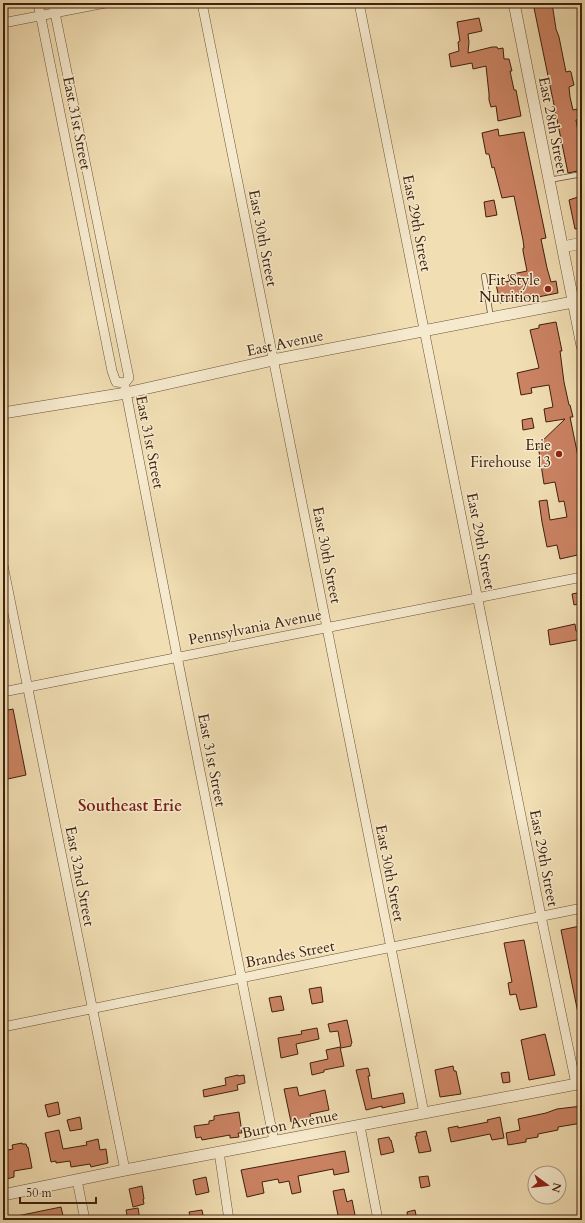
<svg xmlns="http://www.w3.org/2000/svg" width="585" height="1223" viewBox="0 0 585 1223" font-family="Cardo,serif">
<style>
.building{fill:#cb8363;stroke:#3f200c}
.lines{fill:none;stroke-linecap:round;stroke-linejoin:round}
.service-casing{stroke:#6c5036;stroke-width:6}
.minor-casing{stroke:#6c5036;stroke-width:10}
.tertiary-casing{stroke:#6c5036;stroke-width:12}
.service{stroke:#f6eace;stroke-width:4.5}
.minor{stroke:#f6eace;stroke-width:9}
.tertiary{stroke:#f6eace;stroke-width:11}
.poi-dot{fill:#8f2418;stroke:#f6eace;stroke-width:1.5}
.labels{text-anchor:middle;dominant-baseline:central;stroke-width:3;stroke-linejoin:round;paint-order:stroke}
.street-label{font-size:15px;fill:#3f200c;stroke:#f6eace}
.poi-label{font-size:15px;fill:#3f200c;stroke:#f6eace;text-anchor:end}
.neighbourhood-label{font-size:16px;font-weight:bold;fill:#7a1f14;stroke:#f6eace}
</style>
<rect width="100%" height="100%" fill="#f1deb3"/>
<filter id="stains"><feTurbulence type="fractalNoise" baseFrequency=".005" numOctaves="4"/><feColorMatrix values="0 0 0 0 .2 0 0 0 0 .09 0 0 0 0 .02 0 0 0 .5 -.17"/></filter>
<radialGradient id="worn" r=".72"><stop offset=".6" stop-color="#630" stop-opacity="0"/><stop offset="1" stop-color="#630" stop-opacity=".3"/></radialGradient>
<path class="building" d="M533 3H552L556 29 559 37 566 72 570 71 571 72 574 85 569 87 570 97 573 110 577 109 579 119 576 120 582 154V170L568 173Z
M479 18 482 31 468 34 469 42 468 53 492 47H497L498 49 503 48 504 59H509L512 71H510L514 90H516L521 116 498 121 496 106 491 107 489 100V94L486 66 473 69 472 63 451 67 449 54 459 51 458 42 460 41 457 22Z
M498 129 499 136 524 132 546 238 541 239 547 268 551 282 556 281 558 293 533 298 532 296 500 303 496 284 510 281 508 275 527 271 523 251V248H524L523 240 514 196 502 198 494 167 492 168 489 154H486L482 133Z
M578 197V201H582V228L575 229 569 200Z
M494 200 497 215 486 217 484 202Z
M556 322 562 351H560L564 382 569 405H570L573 417H570L582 476V554L560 559 557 545 547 547 542 522 539 501 547 500 550 520 567 517 564 501 559 502 555 482 544 484 538 445 565 419 546 422 544 409 553 407 549 385 531 388 532 393 521 395 517 373 539 368 530 330 539 328V325Z
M532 418 534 428 523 430 522 420Z
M582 592V603L574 605 572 594Z
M575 624 576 631 582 630V639L550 645 548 630Z
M13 709 26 775 3 780V711Z
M580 926V928H582V1013H578L561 930Z
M524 940 537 1007 520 1010 516 994 510 995 508 983 512 982 504 943Z
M321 987 323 1002 312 1004 309 989Z
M281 996 284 1010 272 1012 269 998Z
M347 1020 352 1043 351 1044V1046L341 1048 338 1031 330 1032 328 1024Z
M317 1028 319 1039 296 1044 298 1054 281 1058 278 1038 302 1034 301 1031Z
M545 1034 555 1075 529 1080 521 1040Z
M340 1047 344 1066 324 1070V1072L312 1075 310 1063 328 1059 326 1050Z
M453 1066 454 1071H456L461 1094 440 1097 435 1070Z
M368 1068 370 1076H368L372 1099 403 1093 405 1103 382 1108V1106L366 1110 356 1070Z
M509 1072 510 1082 503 1083 501 1073Z
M238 1075V1076L244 1075 245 1083 237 1085 238 1090 204 1097 203 1090 226 1085 225 1078Z
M297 1087 299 1096 325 1090 329 1110 310 1114 311 1118 291 1122 284 1089Z
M58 1102 60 1114 48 1117 45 1105Z
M582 1106V1123L558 1127V1130L538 1134V1137L526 1139V1142L508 1145 506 1133 520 1130 518 1119 546 1113 557 1109Z
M239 1112 242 1133H238L239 1137 230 1138V1135L202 1140 201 1137 196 1138 194 1126 209 1124V1121L214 1120V1116Z
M80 1117 82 1129 70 1131 67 1120Z
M500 1117 504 1138 492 1140 490 1134 451 1142 448 1128 458 1126V1128L488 1122 487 1120Z
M59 1130 63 1149 87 1145 86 1142 98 1139 100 1150 106 1149 108 1163 91 1167 90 1164 71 1167 70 1161 56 1163V1161L51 1162 45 1133Z
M426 1131 431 1151 419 1153 415 1136H417L416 1133Z
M389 1137 390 1140H391L394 1152 381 1155 378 1139Z
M22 1143V1144H26L27 1147H28L32 1168 14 1171V1177L3 1180V1151L13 1149 12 1145Z
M345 1151 349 1172 334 1175 333 1169 298 1176 301 1192 292 1194 289 1181 279 1183 278 1179 262 1182 264 1193 247 1197 241 1170Z
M428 1176 430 1186 421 1188 419 1177Z
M206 1177 209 1192 196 1195 193 1180Z
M142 1186 144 1199H143L144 1204 133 1207 129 1189Z
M344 1189 347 1202 352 1200 356 1220H339L333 1191Z
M61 1207 64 1220H17V1216Z
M138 1208 140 1220H128L126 1210Z
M202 1210 204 1220H191L189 1212Z
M415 1210 417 1220H408L407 1212Z"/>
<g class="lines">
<defs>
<path id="service" d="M549 180 582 174
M484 276 491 318"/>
<path id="minor" d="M38 3 112 371 116 382 125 383 129 378 53 3
M202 3 424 1113
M359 3 541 916 576 1084
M3 23 105 3
M125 387 177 656 274 1141
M3 565 125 1170
M3 692C196 653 389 615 582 577
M3 1027 582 908
M360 1126 378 1220
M219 1152 229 1220
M77 1180 85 1220"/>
<path id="tertiary" d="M514 3 582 346
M563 247 582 243
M3 413 126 393 273 360 573 302
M3 1195 125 1170 582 1083"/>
</defs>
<use href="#service" class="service-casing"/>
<use href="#minor" class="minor-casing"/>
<use href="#tertiary" class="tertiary-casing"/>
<use href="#service" class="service"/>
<use href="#minor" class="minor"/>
<use href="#tertiary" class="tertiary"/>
</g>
<g class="poi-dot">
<circle cx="548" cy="289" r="4"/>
<circle cx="559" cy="454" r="4"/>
</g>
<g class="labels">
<g class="street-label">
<text transform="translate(77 123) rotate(79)">East 31st Street</text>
<text transform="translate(553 125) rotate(79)">East 28th Street</text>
<text transform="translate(417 223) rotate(79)">East 29th Street</text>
<text transform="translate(263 238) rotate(79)">East 30th Street</text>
<text transform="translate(285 343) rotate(-12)">East Avenue</text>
<text transform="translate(150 442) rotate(79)">East 31st Street</text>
<text transform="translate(481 541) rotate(79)">East 29th Street</text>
<text transform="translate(327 555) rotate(79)">East 30th Street</text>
<text transform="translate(255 627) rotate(-11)">Pennsylvania Avenue</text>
<text transform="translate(212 760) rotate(79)">East 31st Street</text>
<text transform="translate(544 858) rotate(79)">East 29th Street</text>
<text transform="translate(390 873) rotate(79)">East 30th Street</text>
<text transform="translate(80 876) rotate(79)">East 32nd Street</text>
<text transform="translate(290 954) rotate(-11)">Brandes Street</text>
<text transform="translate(290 1124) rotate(-11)">Burton Avenue</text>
</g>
<g class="poi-label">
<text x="540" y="280">Fit Style<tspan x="540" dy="17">Nutrition</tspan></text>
<text x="551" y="445">Erie<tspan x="551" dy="17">Firehouse 13</tspan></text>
</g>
<g class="neighbourhood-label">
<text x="130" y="806">Southeast Erie</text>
</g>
</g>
<rect width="585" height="1223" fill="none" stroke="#f1deb3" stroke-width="16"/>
<rect x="4" y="4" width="577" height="1215" fill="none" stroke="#3f200c" stroke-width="2"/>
<rect x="8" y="8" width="569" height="1207" fill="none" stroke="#3f200c"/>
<g transform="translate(547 1185) rotate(105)"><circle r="19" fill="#f6eace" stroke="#ad9980"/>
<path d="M0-3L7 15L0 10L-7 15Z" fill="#8f2418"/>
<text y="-6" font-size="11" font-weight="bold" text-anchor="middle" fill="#3f200c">N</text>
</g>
<path d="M20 1197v6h76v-6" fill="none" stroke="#3f200c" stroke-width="2"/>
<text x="26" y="1197" font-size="12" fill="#3f200c" stroke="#f6eace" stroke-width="3" paint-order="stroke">50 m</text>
<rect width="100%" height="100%" filter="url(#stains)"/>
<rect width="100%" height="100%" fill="url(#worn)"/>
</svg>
